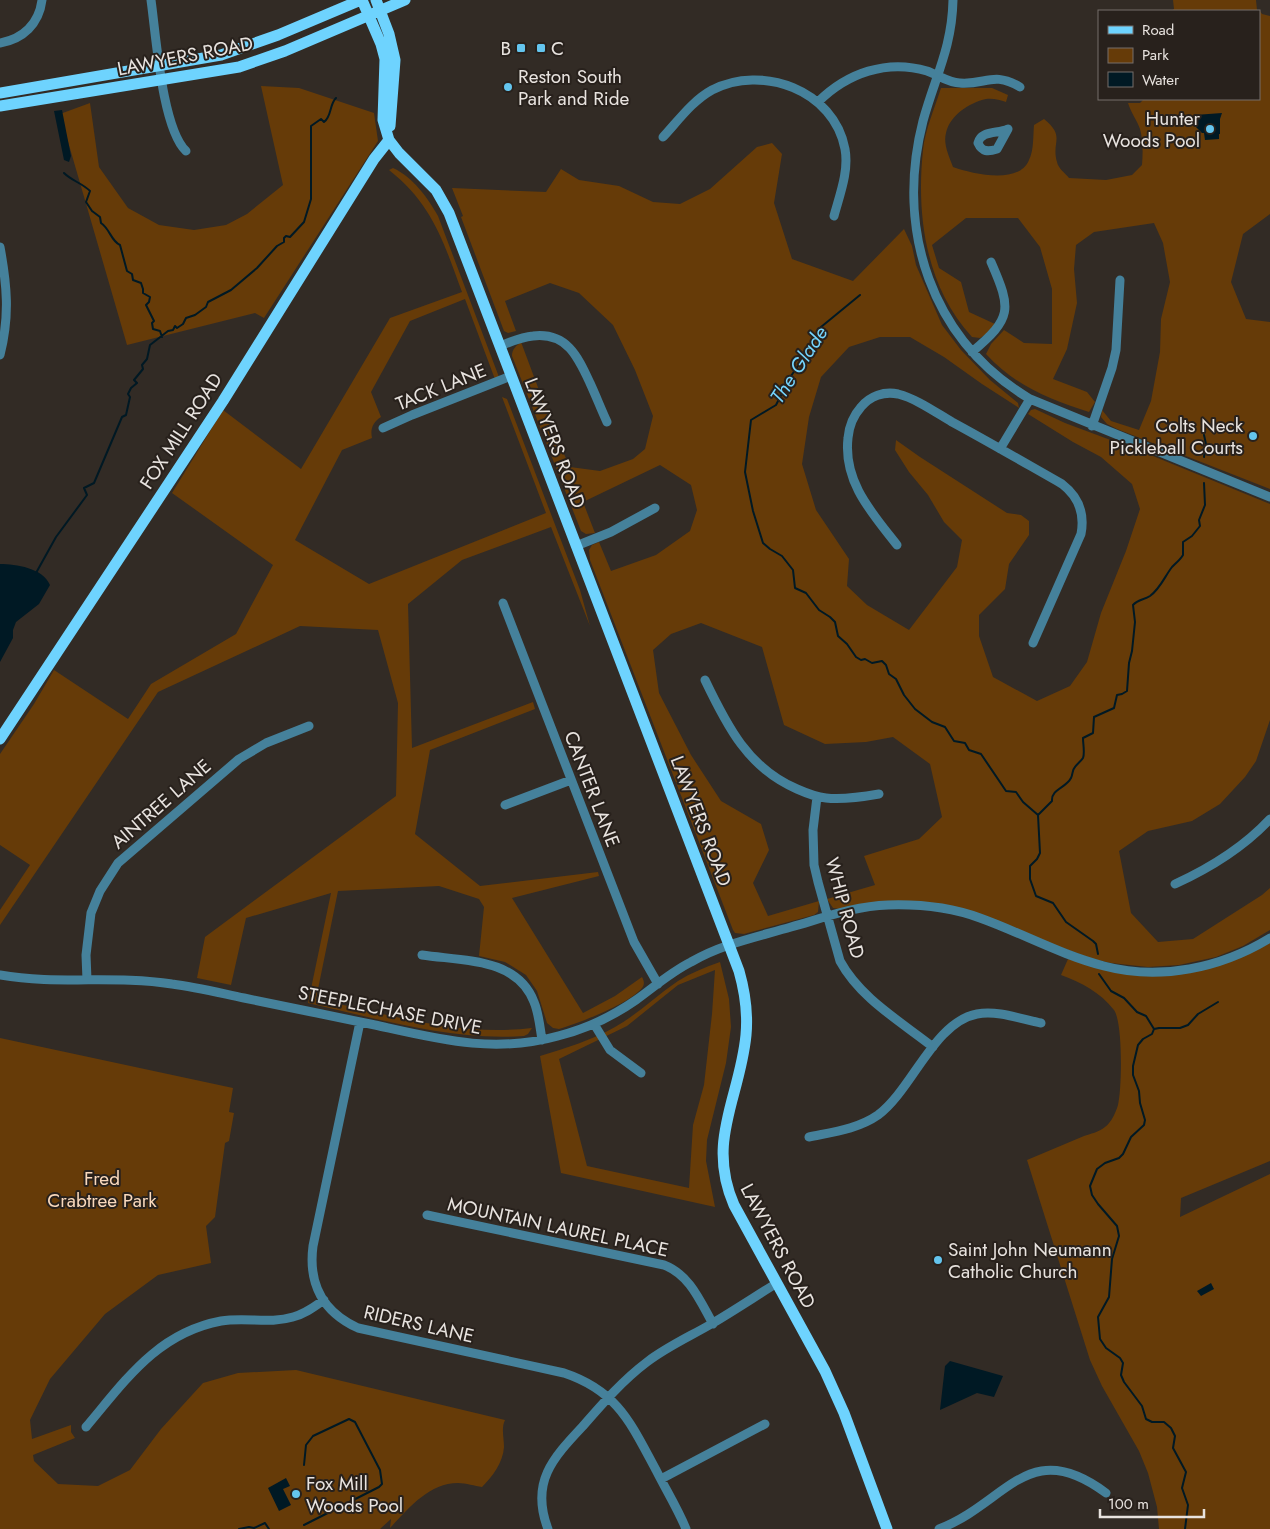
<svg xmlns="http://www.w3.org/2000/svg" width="1270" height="1529" viewBox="0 0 1270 1529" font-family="Jost,sans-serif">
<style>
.green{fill:#663b08;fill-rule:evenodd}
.water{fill:#001924}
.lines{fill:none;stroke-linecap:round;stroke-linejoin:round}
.stream{stroke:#001924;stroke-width:2}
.minor{stroke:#45819b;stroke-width:9}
.major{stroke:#6ed3fe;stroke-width:11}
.poi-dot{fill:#64c5ee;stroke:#28211c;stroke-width:2}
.labels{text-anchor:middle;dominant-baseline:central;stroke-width:4;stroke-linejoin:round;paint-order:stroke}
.poi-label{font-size:19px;fill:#e8e3df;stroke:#28211c;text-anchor:start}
.street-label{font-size:19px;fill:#e8e3df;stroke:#28211c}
.park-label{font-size:19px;fill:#fad9bc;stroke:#28211c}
.water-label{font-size:20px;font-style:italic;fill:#75d5fe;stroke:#28211c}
</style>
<rect width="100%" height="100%" fill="#322b25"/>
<path class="green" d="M1173 0H1256L1257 10 1260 11 1262 14 1270 16V214L1243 234 1231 282 1246 319 1270 322V489L1117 429 1107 424 1101 417 1102 410 1111 421 1139 430 1151 401 1160 352 1161 319 1170 282 1163 243 1154 223 1094 232 1076 245 1074 269 1077 303 1067 349 1053 379 1087 392 1095 402 1089 412C1050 400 1014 385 986 354L991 344 1004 330 1024 343 1052 344V289L1040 247 1018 218H966L932 245 939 268 961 282 969 312 995 324 988 333 980 338 972 337C926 287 916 216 923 150 925 130 935 107 941 88H992L1008 95 1006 102C1000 100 993 98 986 99 969 103 950 115 946 133 943 144 949 156 953 167 973 174 1019 185 1029 160 1034 150 1033 135 1034 125L1044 119C1066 137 1051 141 1057 162 1058 168 1065 173 1069 178L1106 180 1132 175 1142 165C1143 153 1143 140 1140 129 1137 120 1131 113 1128 103H1140L1144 99H1259V11H1171L1174 9Z
M261 86 299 88 374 113 378 141 264 318 255 313 127 345 60 114 90 103 99 167 128 208 159 225 194 230 226 225 247 214 283 185Z
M772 143 782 154 774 203 792 259 853 281 904 229 912 246 916 265 942 325 961 350 990 380 1018 403 1019 408 982 384 944 357 910 337H880L849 347 821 377 809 417 802 464 816 510 849 559 847 586 867 605 909 630 957 567 962 540 944 522 928 495 909 472 895 450 896 440 920 457 1007 513 1021 515 1029 521V535L1009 564 1005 589 979 615V636L993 677 1037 701 1070 686 1087 662 1101 613 1126 551 1140 509 1132 484 1101 457 1073 442 1028 414 1031 410 1035 409 1065 423 1148 454 1270 504V720L1256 761 1245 777 1220 804 1192 821 1148 831 1119 851 1131 913 1158 942 1193 939 1262 895 1270 888V930L1243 946 1216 957 1179 965 1148 967 1111 963 1093 959 947 905 840 909 833 908 827 899 875 885 864 856 919 839 942 817 930 764 893 737 866 742 825 744 784 725 762 647 701 623 671 634 653 650 659 693 691 755 721 801 761 824 769 850 753 883 768 916 819 901 818 912 814 915 744 934 735 933 733 930 590 560 589 550 592 545 599 542 611 571 656 555 690 531 697 510 691 485 660 465 583 502 595 533 586 534 581 531 512 356C512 349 516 346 521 342L558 441 570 467 600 471 633 459 645 449 653 416 635 370 613 325 579 293 550 283 505 301 516 331 508 333 504 331 461 217 463 216 452 188 546 192 561 169 579 180 619 186 653 202 680 204 710 189 757 147Z
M393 168C413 177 428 198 438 216L499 377 496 382 465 299 410 321 371 392 381 417C373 422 370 429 372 438L342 450 295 540 369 584 546 513 502 397 507 399 580 590 590 626 551 527 462 560 408 604 412 748 533 702 535 709 430 750 415 834 480 886 598 872 599 876 512 898 583 1013 615 996 642 977C644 981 645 984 642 988 629 1004 579 1023 559 1029L553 1028 547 1023 537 991 526 975 505 962 479 956 484 907 479 899 439 886 338 891 316 999C387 1014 459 1037 532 1028L528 1034 524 1036C451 1041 379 1019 308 1003L331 893 246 918 231 985 197 978 205 937 396 796 398 703 378 630 300 626 158 692 0 925V910L30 865 0 845V754L34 704 54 670 128 719 151 684 236 634 273 565 172 493 223 410 301 469 390 318 462 292C443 241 433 205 389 170Z
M1270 938V1161L1181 1198 1180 1217 1270 1174V1529H1159L1157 1507 1148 1473 1139 1451 1102 1386 1090 1360 1027 1160C1046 1152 1065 1144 1084 1136 1090 1134 1099 1132 1105 1127 1111 1123 1116 1112 1118 1105 1122 1088 1123 1023 1114 1010 1100 992 1082 983 1061 975L1068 959 1108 967 1186 970Z
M720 962 729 999 731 1027 726 1063 707 1140 706 1161 715 1207 561 1173 540 1056C566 1048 592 1040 615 1027 638 1014 656 996 678 981 691 973 705 967 720 962ZM715 970 712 1014 704 1085 693 1125 689 1188 587 1166 559 1059 627 1026 678 985Z
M0 1038 233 1088 229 1112 234 1113 229 1141 225 1143 215 1217 206 1226 211 1263 158 1275 105 1314 50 1379 30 1420 32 1439 71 1425V1432L75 1438 33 1455 34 1461 58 1484 98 1486 130 1470 161 1429 203 1383 238 1373 296 1370 505 1420C501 1428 504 1438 504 1447 503 1463 492 1477 482 1487 475 1486 466 1483 458 1483 429 1483 409 1508 390 1528L391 1519 380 1529H0Z"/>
<path class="water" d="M62 110 71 156 69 162 64 160 54 111Z
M1222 113 1220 119V134H1219V139L1205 140 1204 133H1202L1195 126V115Z
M0 564C16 564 43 568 50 585L39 604 16 622 13 630V638L0 662Z
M1211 1283 1214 1289 1201 1296 1197 1291Z
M950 1361 1003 1376 994 1397 977 1393 940 1410 945 1366Z
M286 1478 290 1486 283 1489 291 1505 279 1511 268 1488Z"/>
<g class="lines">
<path class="stream" d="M64 173C72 181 82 183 90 191L86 202 92 211 100 217 101 223C110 229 111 241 120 245L127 271 132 274 133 280 141 283 143 289V293L150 297 149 302 146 305 154 321 152 323 153 329 160 331 162 337
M860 295 821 327 807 353 791 376 776 405 751 420 745 472 753 511 763 543 770 549 782 556 793 570 795 588 806 593 819 610 830 617 835 622 838 636 847 644 856 657 861 660 865 659 872 663 882 661 886 665 889 674 896 679 904 695 915 709 932 722 945 727 954 741 965 743 969 750 981 754 1006 791 1016 792 1023 802 1038 815 1040 853 1037 859 1030 866V879L1036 896 1053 903 1066 922 1093 941 1096 944 1098 954
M1204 457 1206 444 1204 435
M36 573 56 537 87 495 84 488 94 483 122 417 126 415 130 397 128 394 131 388 137 383 134 380 143 369 142 365 147 359 150 345 168 331 173 330 175 326 177 328 183 324 186 318 195 315 206 307 208 302 231 290 257 268 277 246 284 242V238L286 236 290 237 304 222 311 199V126L321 119 324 122C332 116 329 105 336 98
M1038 815 1052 801C1051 789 1066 788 1071 778 1073 774 1072 770 1075 767 1077 764 1081 761 1083 758 1085 753 1083 744 1083 738L1093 733 1094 717 1114 708 1117 695 1122 694 1127 691 1129 663 1132 651 1135 622 1133 605C1138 599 1144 600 1150 596 1160 589 1165 576 1172 567 1176 563 1180 560 1183 555V542L1192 536 1200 526 1199 520 1205 505 1204 483
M1099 974 1111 991 1124 998 1137 1012 1146 1016 1154 1029
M1154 1029 1152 1034 1143 1039 1138 1045 1133 1066V1075L1139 1091 1140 1103 1145 1120 1144 1125 1131 1137 1123 1154 1119 1158 1105 1163 1097 1169 1090 1186 1092 1195 1098 1204 1117 1226 1119 1236 1112 1259 1109 1297 1098 1317 1100 1339 1106 1348 1120 1358 1123 1363 1121 1375 1124 1382 1142 1406 1146 1419 1152 1422H1164L1171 1428 1175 1436 1173 1448 1186 1472 1182 1488 1188 1505 1185 1529
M1154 1029 1159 1028H1180L1188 1025 1198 1014 1218 1002
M304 1525 379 1487 382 1484 380 1470 355 1422 349 1419 313 1436 306 1445 304 1465
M239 1529 249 1527 254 1528 265 1523 269 1529"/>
<path class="minor" d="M151 0C156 35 162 128 186 151
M953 0C952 48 935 77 923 121 895 230 931 340 1030 399L1270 497
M0 43C23 39 39 24 42 0
M818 102C847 73 887 59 927 71 938 75 949 83 960 83 986 85 993 71 1020 87
M1008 129 997 149C988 152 982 152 978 143 981 130 998 134 1008 129Z
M663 137C678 121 692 101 712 90 762 64 834 90 845 149 849 171 840 194 834 216
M0 247C7 285 10 316 0 355
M500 346C510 342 521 337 533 336 567 332 578 357 590 383 596 396 601 409 607 422
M972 352C1012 318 1012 310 991 262
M1092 426 1112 368 1116 350 1120 280
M383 428 412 415 511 376
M1000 449 1030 399
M897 545C872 513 843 482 848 438 849 426 853 416 861 407 870 396 884 391 898 394 917 399 935 412 952 422 989 442 1025 463 1062 484 1079 497 1085 513 1081 534L1033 643
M576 546 611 532 655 508
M503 603 634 942 658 984
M705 680C727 726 748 768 797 789 806 793 815 797 826 798 843 800 862 797 879 794
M817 797 813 830 814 865 818 882 840 961C860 998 900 1021 933 1047
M505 805 571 780
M1175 884C1210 868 1243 848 1270 819
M422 955C461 961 517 957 534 1002 539 1014 540 1028 542 1040
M0 975C57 985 115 975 172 984 196 987 220 993 244 998 288 1007 331 1016 375 1025 438 1039 494 1054 558 1036 586 1029 613 1016 636 1000 654 987 671 972 691 962 722 944 757 937 791 927 823 918 855 906 888 905 919 904 950 907 980 918 1022 933 1061 955 1104 966 1160 981 1221 968 1270 938
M87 980 86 955 91 913 100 891 118 863 239 759 266 743 309 726
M360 1022 313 1246C308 1284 323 1312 358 1328L564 1373C618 1391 631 1424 656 1470 666 1490 678 1509 686 1529
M594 1024 610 1050 641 1073
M809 1137C833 1132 858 1129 878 1115 912 1090 934 1022 977 1014 997 1010 1021 1019 1041 1023
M427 1215 664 1265C690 1275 700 1301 713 1324
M86 1427C125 1381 157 1333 221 1321 245 1317 270 1324 293 1317 305 1314 314 1307 324 1300
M661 1479 765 1424
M548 1529C530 1482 553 1458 583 1426 603 1403 623 1380 647 1362 668 1346 691 1336 713 1323 735 1310 756 1296 777 1283
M939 1529C1007 1503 1028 1435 1106 1493"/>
<path class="major" d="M362 0 381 44 385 59 383 120 389 140 399 153 436 190 449 213 739 971C745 992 748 1013 746 1035 740 1098 706 1140 734 1205L825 1371 844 1413 887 1529
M376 0 389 34 395 60 390 126
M0 93 221 55 278 35 361 0
M0 106 239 67 285 51 405 0
M0 739 223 401 374 159 389 140"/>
</g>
<g class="poi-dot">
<rect x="516" y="43" width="10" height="10" rx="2.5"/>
<rect x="536" y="43" width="10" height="10" rx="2.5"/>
<circle cx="508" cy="87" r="5"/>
<circle cx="1210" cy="129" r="5"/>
<circle cx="1253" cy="436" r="5"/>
<circle cx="938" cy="1260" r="5"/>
<circle cx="296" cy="1494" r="5"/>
</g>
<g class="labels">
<g class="poi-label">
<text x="511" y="48" text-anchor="end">B</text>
<text x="551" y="48">C</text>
<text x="518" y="76">Reston South<tspan x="518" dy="22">Park and Ride</tspan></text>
<text x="1200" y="118" text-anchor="end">Hunter<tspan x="1200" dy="22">Woods Pool</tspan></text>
<text x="1243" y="425" text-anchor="end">Colts Neck<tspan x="1243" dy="22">Pickleball Courts</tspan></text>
<text x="948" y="1249">Saint John Neumann<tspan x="948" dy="22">Catholic Church</tspan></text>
<text x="306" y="1483">Fox Mill<tspan x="306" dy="22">Woods Pool</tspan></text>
</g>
<g class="street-label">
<text transform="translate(185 56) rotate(-11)">LAWYERS ROAD</text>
<text transform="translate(441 387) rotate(-22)">TACK LANE</text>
<text transform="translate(181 431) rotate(-57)">FOX MILL ROAD</text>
<text transform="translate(555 443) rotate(69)">LAWYERS ROAD</text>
<text transform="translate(592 789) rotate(69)">CANTER LANE</text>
<text transform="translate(161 804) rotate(-41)">AINTREE LANE</text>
<text transform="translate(701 821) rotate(69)">LAWYERS ROAD</text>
<text transform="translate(845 908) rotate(75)">WHIP ROAD</text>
<text transform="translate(390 1010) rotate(11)">STEEPLECHASE DRIVE</text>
<text transform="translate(558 1227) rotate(12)">MOUNTAIN LAUREL PLACE</text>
<text transform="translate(778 1246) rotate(62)">LAWYERS ROAD</text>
<text transform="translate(419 1324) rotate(13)">RIDERS LANE</text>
</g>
<g class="park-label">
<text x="102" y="1178">Fred<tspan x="102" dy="22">Crabtree Park</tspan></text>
</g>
<g class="water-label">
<text transform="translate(799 365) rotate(-57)">The Glade</text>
</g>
</g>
<rect x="1098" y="10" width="162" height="90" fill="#28211c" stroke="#756f6a"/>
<rect x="1108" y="26" width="25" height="8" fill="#6ed3fe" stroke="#756f6a"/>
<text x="1142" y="35" font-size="15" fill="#e8e3df">Road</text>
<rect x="1108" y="48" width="25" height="15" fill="#663b08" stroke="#756f6a"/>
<text x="1142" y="60" font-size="15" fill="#e8e3df">Park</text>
<rect x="1108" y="72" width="25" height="15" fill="#001924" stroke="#756f6a"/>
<text x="1142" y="85" font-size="15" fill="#e8e3df">Water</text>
<path d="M1100 1509v8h104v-8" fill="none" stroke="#e8e3df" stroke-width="2.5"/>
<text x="1108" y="1509" font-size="15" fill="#e8e3df" stroke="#28211c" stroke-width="4" paint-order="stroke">100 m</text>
</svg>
